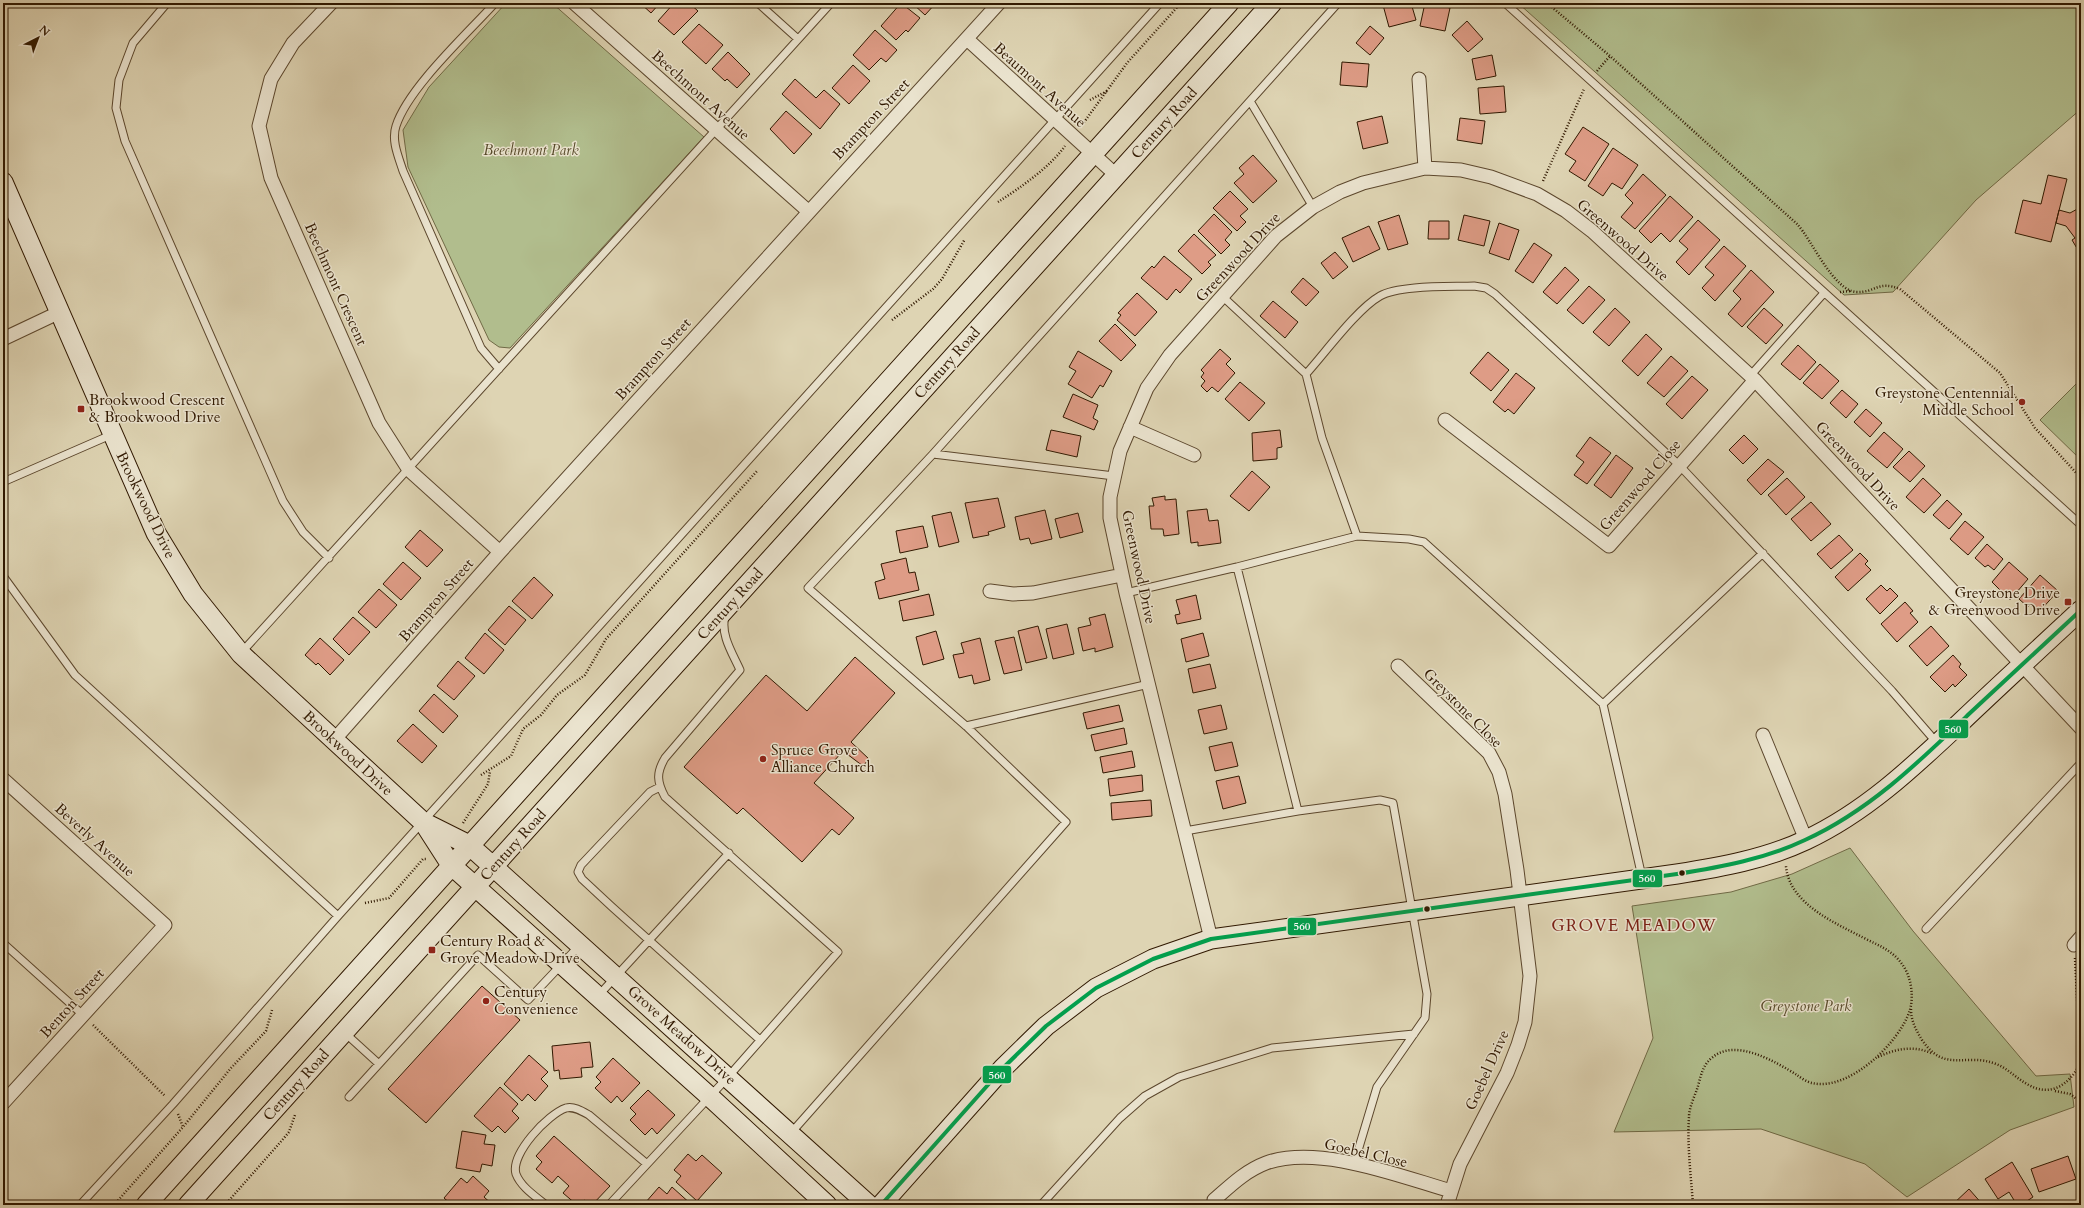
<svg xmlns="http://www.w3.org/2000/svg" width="2084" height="1208" viewBox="0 0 2084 1208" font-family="Cardo,serif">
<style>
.green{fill:#b1bd8d;stroke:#706a46}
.building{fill:#de9c86;stroke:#301800}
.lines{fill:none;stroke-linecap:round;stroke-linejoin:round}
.lane-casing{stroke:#5c472d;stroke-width:9}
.street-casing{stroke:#5c472d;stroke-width:15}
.secondary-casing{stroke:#301800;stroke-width:21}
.path{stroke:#301800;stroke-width:2.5;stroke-dasharray:1 2;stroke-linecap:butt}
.lane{stroke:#eae3ce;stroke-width:7}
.street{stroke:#eae3ce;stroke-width:13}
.secondary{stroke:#eae3ce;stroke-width:19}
.bus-1-casing{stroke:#eae3ce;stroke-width:7}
.bus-1{stroke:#029f4d;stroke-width:4}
.poi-dot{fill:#8f2418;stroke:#eae3ce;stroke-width:1.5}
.bus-dot{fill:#301800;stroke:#eae3ce;stroke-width:1.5}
.labels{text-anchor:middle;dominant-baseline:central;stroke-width:3;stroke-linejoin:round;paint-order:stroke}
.street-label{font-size:15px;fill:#301800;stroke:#eae3ce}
.park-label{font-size:15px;font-style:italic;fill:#574a2a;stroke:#eae3ce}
.poi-label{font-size:15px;fill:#301800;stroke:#eae3ce;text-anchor:start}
.quarter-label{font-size:17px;letter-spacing:1px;fill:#7a1f14;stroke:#eae3ce}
.line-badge{stroke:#eae3ce;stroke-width:1.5}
.badge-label{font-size:11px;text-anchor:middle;font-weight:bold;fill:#fff}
</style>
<rect width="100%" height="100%" fill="#ded4b3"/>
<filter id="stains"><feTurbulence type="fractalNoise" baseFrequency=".005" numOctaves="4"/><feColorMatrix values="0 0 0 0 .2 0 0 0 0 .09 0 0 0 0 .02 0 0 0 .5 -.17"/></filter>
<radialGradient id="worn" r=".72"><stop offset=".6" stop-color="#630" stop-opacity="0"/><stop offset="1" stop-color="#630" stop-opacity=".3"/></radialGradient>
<path class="green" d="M506 3H552L704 137 510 348 499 347 489 340 408 167 403 130 429 87Z
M1518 3H2081V109L1976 200 1893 292 1844 295Z
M2081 379V460L2040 420Z
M1850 848 1913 931 2036 1076 2070 1074 2074 1107 2010 1130 1907 1197 1865 1164 1761 1129 1614 1132 1653 1038 1632 906 1731 892 1792 874Z"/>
<path class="building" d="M640 3H660L651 13Z
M674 3H689L698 11 674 35 658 21Z
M901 3 920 18 908 32 906 30 896 40 881 26Z
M912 3H936L925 15Z
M1389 3H1411L1416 20 1389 27 1383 5Z
M1425 3 1450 8 1445 31 1420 26Z
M1467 21 1483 39 1468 52 1452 35Z
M699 24 723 45 706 64 682 42Z
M1370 26 1384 38 1370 55 1356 43Z
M875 30 897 50 886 62 881 58 869 70 853 55Z
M728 52 750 74 737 88 727 79 725 81 712 69Z
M1492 55 1496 76 1476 80 1472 59Z
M1342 62 1369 64 1367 87 1340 85Z
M853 65 870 81 849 104 832 88Z
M795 79 816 98 824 90 840 104 820 129 782 94Z
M1504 86 1506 112 1480 114 1478 88Z
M786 111 812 134 794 154 770 129Z
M1382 116 1388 143 1363 149 1357 122Z
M1460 118 1485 121 1482 144 1457 140Z
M1583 127 1609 144 1585 181 1569 171 1576 161 1565 154Z
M1613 148 1638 165 1622 189 1612 183 1603 196 1588 186Z
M1253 155 1277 181 1253 203 1234 183 1244 174 1239 168Z
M1643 174 1666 195 1635 229 1621 217 1633 203 1625 195Z
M2048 175 2067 179 2051 242 2015 233 2023 200 2041 204Z
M1230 191 1248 209 1240 216 1246 222 1237 231 1213 208Z
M1670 196 1693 217 1670 242 1661 233 1651 243 1639 231Z
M2081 207V255L2072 240 2075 238 2066 226 2056 223 2059 210 2070 213Z
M1214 214 1232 232 1225 240 1230 245 1221 254 1198 231Z
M1399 215 1408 244 1388 250 1378 222Z
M1464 215 1490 221 1484 246 1458 240Z
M1698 220 1720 240 1689 275 1676 262 1688 249 1679 241Z
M1429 221H1449V239H1428Z
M1499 223 1519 230 1509 260 1489 253Z
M1369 226 1380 249 1353 262 1342 238Z
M1194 234 1216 255 1208 262 1211 265 1202 274 1178 251Z
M1534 243 1552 255 1533 283 1515 271Z
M1724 246 1746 266 1715 301 1702 288 1714 275 1705 267Z
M1335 252 1348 267 1333 279 1321 263Z
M1164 256 1192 279 1180 293 1176 289 1167 300 1141 278 1152 266 1154 268Z
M1565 267 1579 280 1557 304 1543 292Z
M1751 270 1774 292 1742 327 1728 314 1741 299 1733 291Z
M1303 278 1319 292 1306 306 1291 292Z
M1589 286 1605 300 1583 324 1567 310Z
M1137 293 1157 312 1135 336 1117 320 1121 315 1118 313Z
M1273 301 1298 322 1285 338 1260 316Z
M1615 308 1630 322 1609 346 1593 332Z
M1764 308 1783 325 1766 344 1747 327Z
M1115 324 1136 345 1121 361 1099 341Z
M1646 334 1662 349 1638 376 1622 361Z
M1798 345 1816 362 1800 380 1781 364Z
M1220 349 1231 359 1226 364 1235 373 1218 392 1212 387 1207 392 1201 386 1205 381 1201 377 1204 373 1201 370Z
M1078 351 1112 371 1103 387 1100 385 1092 398 1068 384 1076 371 1069 367Z
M1488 352 1509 370 1491 391 1470 373Z
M1671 356 1688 371 1664 397 1647 383Z
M1820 364 1839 381 1822 399 1803 383Z
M1516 373 1535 388 1514 414 1508 409 1505 412 1493 402Z
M1692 376 1708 390 1682 419 1666 404Z
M1240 382 1265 403 1249 421 1225 399Z
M1842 390 1858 404 1846 418 1830 403Z
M1073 394 1098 405 1093 418 1098 421 1094 430 1063 417Z
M1866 409 1882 423 1870 437 1854 422Z
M1051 430 1081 436 1077 457 1046 450Z
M1280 430 1282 447 1277 448V459L1253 461 1252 433Z
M1884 432 1903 449 1887 468 1867 451Z
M1744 435 1758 449 1743 464 1729 450Z
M1590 437 1611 453 1587 484 1574 475 1584 462 1576 456Z
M1909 451 1925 466 1910 482 1893 467Z
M1616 455 1633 468 1611 498 1594 485Z
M1768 459 1784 472 1761 495 1747 480Z
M1252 471 1270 487 1249 511 1230 496Z
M1787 478 1805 497 1786 515 1768 495Z
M1923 478 1941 495 1924 513 1906 497Z
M1165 496V500L1176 499 1179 534 1164 536 1163 529H1151L1149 506H1154L1152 498Z
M998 498 1005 527 988 532 989 535 973 538 965 503Z
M1947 500 1962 514 1949 529 1933 515Z
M1811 502 1831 524 1811 541 1791 519Z
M1207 509 1209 521 1218 520 1221 543 1198 546V542L1191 543 1187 511Z
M1045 510 1052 539 1031 544 1029 538 1020 540 1015 517Z
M951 512 959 542 939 547 932 516Z
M1078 513 1083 532 1060 538 1055 519Z
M1965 521 1984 537 1968 555 1950 539Z
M923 526 928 547 900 553 896 531Z
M420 530 443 550 427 567 405 547Z
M1839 535 1853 550 1831 569 1817 554Z
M1987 544 2003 559 1994 570 1988 565 1985 567 1975 558Z
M1860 553 1868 561 1865 564 1871 570 1848 591 1835 577Z
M906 558 909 573 915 572 919 590 879 599 875 582 885 579 881 564Z
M403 562 421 578 401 600 383 584Z
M2009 562 2028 579 2010 600 1992 582Z
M2040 575 2058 591 2039 612 2030 605 2028 607 2019 599Z
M534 577 553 595 532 619 512 601Z
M1881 585 1887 591 1890 588 1898 596 1880 614 1866 599Z
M379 589 397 605 376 628 358 612Z
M929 594 934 615 903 621 899 601Z
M1196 595 1201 619 1177 624 1175 615 1180 614 1176 600Z
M1905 602 1913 611 1910 613 1918 622 1897 642 1881 624Z
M509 606 526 620 505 645 488 630Z
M1105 614 1113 647 1095 652V648L1083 651 1078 628 1091 625 1089 618Z
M353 617 370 632 349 655 333 639Z
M1067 624 1074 654 1053 659 1046 629Z
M1038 626 1047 658 1026 663 1018 631Z
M1931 626 1949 646 1927 666 1909 646Z
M936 631 944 659 923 665 916 637Z
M485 633 504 650 484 674 465 658Z
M1203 633 1209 656 1186 662 1181 639Z
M1014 637 1022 670 1004 674 995 641Z
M320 638 344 660 330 675 318 663 316 665 305 655Z
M980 638 990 680 974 684 972 675 959 678 953 655 964 653 961 643Z
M1953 655 1961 664 1959 667 1967 675 1955 687 1953 684 1945 692 1930 677Z
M855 657 895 693 851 742 869 759 863 766 843 751 814 783 854 818 839 835 832 829 802 862 743 808 737 814 684 767 766 675 807 711Z
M458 661 475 676 454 700 437 686Z
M1210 664 1216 688 1193 693 1188 669Z
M434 694 458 716 443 733 419 711Z
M1119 705 1123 721 1087 729 1083 713Z
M1221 705 1227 729 1204 734 1198 710Z
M413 724 437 746 422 763 397 741Z
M1124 728 1127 744 1095 751 1091 735Z
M1232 742 1238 766 1215 771 1209 747Z
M1132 751 1135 767 1103 773 1100 757Z
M1142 775 1143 791 1110 796 1108 779Z
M1239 776 1246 803 1223 809 1216 781Z
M1151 800 1152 816 1112 820 1111 803Z
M482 986 520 1020 426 1123 388 1089Z
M590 1042 593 1067 581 1068 582 1077 560 1079 559 1070 554 1071 552 1046Z
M529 1055 548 1072 541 1079 548 1086 535 1101 528 1094 522 1101 504 1084Z
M613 1058 640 1083 622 1102 617 1096 611 1103 595 1088 601 1082 596 1077Z
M500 1087 518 1104 512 1111 519 1118 505 1133 498 1126 492 1132 474 1116Z
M648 1090 675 1115 657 1134 652 1128 645 1135 630 1120 636 1114 630 1108Z
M462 1131 486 1135 484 1144 495 1145 492 1166 482 1164 480 1172 456 1168Z
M554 1136 610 1186 592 1205 584 1200 580 1205H577L563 1193 569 1186 558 1176 552 1183 536 1169 542 1162 536 1156Z
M688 1154 696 1161 702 1155 722 1173 697 1201 676 1182 681 1176 674 1170Z
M2068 1156 2076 1179 2039 1192 2031 1169Z
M2012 1162 2033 1197 2021 1205H2017L2009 1192 1998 1199 1985 1179Z
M473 1176 489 1191 484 1197 493 1205H452L444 1198 461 1178 467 1183Z
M659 1187 667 1194 672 1187 692 1205H647L645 1203Z
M1969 1189 1983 1205H1952Z
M500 1200 506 1205H495Z"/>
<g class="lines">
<defs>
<path id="lane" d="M167 3 133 43 119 80 116 108 125 141 283 501 303 532 329 558
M495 3C467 34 408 88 396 126 391 141 399 158 403 171L481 348 499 369
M758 3 798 39
M1505 3 2081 525
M1250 101 1313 207
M1222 296 1306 374
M1750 376 1824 293
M933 454 1114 476
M3 482 113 434
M1357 536 1322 438 1306 374C1325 353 1357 309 1380 296 1399 285 1451 287 1474 286L1486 288 1495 294 1679 465 1892 691 1937 743
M1237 567 1298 811
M3 576 75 675 338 916
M1126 593 1237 567 1357 536 1409 539 1424 542 1603 704 1642 877
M241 653 831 3
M1603 704 1763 553
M966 726 1149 684
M660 787 650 792 581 865 578 872 582 879 611 906 760 1040
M1185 831 1298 811 1380 800 1393 803 1427 994 1425 1018 1377 1087 1354 1164
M1926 929 2081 763
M3 943 83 1015
M598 996 729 853
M345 1033 379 1064
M349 1097 478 955 528 1000 579 946
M791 1133 1066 822 966 726 808 588 933 454 1338 3
M80 1205 173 1104 338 916 1160 3
M546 1205C535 1196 521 1187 516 1174 510 1154 548 1114 566 1108 574 1106 582 1111 589 1115L647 1164
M609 1205 728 1077 838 952 665 797C657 782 656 773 665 758L740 670C733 654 720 635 725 616
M1041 1205 1120 1118 1145 1096 1179 1077 1272 1048 1414 1034"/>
<path id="street" d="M331 3 293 43 271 79 259 126 271 178 379 423 409 470 500 552
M574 3 808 211
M967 39 1116 175
M1419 79 1425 168
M3 339 60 312
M1445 420 1609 546 1755 380
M1130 427 1194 455
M990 591 1013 594 1033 593 1122 575
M1398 666 1489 753 1499 772 1505 794 1517 870 1530 976 1525 1022 1518 1045 1507 1073 1460 1164 1447 1205
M1763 735 1806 840
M334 740 500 552 999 3
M3 779 165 925 3 1103
M1211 939 1126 593 1110 518V497L1120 451 1147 388 1170 355 1276 236 1313 207 1340 192 1363 183 1425 168 1461 170 1491 177 1537 194 1566 211 1592 231 1755 380 2081 728
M2074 945 2081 937
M1214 1200C1230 1186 1245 1171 1266 1163 1318 1144 1399 1176 1451 1191"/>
<path id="secondary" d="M3 182 156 533 193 594 241 654 423 822 469 845 869 1205
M424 823 451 865 709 1096 827 1205
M146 1205 1229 3
M188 1205 1272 3
M881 1205 1003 1068 1046 1026 1096 988 1153 959 1211 939 1677 874C1721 867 1766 859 1806 840 1866 812 1914 766 1962 721 2001 684 2041 647 2081 610"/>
</defs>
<use href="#lane" class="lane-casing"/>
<use href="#street" class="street-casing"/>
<use href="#secondary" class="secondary-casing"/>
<path class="path" d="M1547 3 1610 56 1797 224C1812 240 1833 290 1856 292 1876 293 1877 280 1900 289L2000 373 2035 428 2081 478
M1597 71 1610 56
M1090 100 1107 91
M1082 125 1127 63 1181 3
M1543 181 1584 89
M998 202C1020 188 1050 167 1065 146
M1840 292 1851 291
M892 320 933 289 942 279 965 239
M481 775 511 756 523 729 541 715 557 695 585 675 606 639 757 471
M463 823 488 784 490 771
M365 903 389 898 423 859H426
M2075 958 2081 1075
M1911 1009C1911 1021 1916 1030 1922 1040 1945 1074 1966 1052 1996 1064 2007 1068 2016 1078 2027 1084 2050 1098 2069 1085 2080 1064
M93 1025 165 1096
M1878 1057C1895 1049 1913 1045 1931 1053
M2055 1091 2070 1094 2081 1102
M178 1114 183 1127
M114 1205 183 1127 231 1068 266 1031 272 1010
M225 1205 284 1138 289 1132 295 1115
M1693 1205C1691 1176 1687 1146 1689 1117 1689 1107 1695 1096 1698 1086 1701 1075 1703 1064 1713 1057 1736 1038 1776 1062 1797 1075 1801 1078 1807 1082 1812 1083 1849 1092 1900 1042 1910 1010 1914 995 1911 976 1902 964 1891 949 1877 945 1862 937 1833 922 1789 903 1786 866"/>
<use href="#lane" class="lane"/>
<use href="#street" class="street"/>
<use href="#secondary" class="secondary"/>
<defs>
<path id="bus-1" d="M881 1205 1003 1068 1046 1026 1096 988 1153 959 1211 939 1677 874C1721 867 1765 859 1805 840 1869 811 1920 761 1970 713 2007 679 2044 644 2081 610"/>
</defs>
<use href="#bus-1" class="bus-1-casing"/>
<use href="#bus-1" class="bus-1"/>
</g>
<g class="poi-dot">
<circle cx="2022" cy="402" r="4"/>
<rect x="77" y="405" width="8" height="8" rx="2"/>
<rect x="2064" y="598" width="8" height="8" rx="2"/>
<circle cx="763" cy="759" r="4"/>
<rect x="428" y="946" width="8" height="8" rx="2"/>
<circle cx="486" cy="1001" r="4"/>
</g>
<g class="bus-dot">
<circle cx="1682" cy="873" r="3.5"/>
<circle cx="1427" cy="909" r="3.5"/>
</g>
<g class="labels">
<g class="street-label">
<text transform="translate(1040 85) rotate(42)">Beaumont Avenue</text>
<text transform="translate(701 95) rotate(42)">Beechmont Avenue</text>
<text transform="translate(871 119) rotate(-47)">Brampton Street</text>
<text transform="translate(1164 123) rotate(-48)">Century Road</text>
<text transform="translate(1623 240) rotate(41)">Greenwood Drive</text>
<text transform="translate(1238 257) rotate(-47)">Greenwood Drive</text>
<text transform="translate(336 284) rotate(66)">Beechmont Crescent</text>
<text transform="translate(653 359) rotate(-48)">Brampton Street</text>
<text transform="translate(947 363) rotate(-48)">Century Road</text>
<text transform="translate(1858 466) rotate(47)">Greenwood Drive</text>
<text transform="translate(1640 485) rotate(-49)">Greenwood Close</text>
<text transform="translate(146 505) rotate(64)">Brookwood Drive</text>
<text transform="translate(1139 567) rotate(78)">Greenwood Drive</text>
<text transform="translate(436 600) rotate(-49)">Brampton Street</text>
<text transform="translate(730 604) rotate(-48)">Century Road</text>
<text transform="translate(1463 708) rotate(45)">Greystone Close</text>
<text transform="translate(348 753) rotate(43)">Brookwood Drive</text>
<text transform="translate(95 840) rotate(42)">Beverly Avenue</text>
<text transform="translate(513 845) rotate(-48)">Century Road</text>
<text transform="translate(72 1003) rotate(-48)">Benton Street</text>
<text transform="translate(682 1035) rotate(42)">Grove Meadow Drive</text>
<text transform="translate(1487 1070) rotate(-66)">Goebel Drive</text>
<text transform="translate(296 1085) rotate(-48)">Century Road</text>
<text transform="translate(1366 1153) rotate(13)">Goebel Close</text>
</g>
<g class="park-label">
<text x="531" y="150">Beechmont Park</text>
<text x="1806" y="1006">Greystone Park</text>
</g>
<g class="poi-label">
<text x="2014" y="393" text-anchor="end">Greystone Centennial<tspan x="2014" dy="17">Middle School</tspan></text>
<text x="89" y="400">Brookwood Crescent<tspan x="89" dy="17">&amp; Brookwood Drive</tspan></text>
<text x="2060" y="593" text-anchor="end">Greystone Drive<tspan x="2060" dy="17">&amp; Greenwood Drive</tspan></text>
<text x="771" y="750">Spruce Grove<tspan x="771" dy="17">Alliance Church</tspan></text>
<text x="440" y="941">Century Road &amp;<tspan x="440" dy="17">Grove Meadow Drive</tspan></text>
<text x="494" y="992">Century<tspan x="494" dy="17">Convenience</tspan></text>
</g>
<g class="quarter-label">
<text x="1634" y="925">GROVE MEADOW</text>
</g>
</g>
<g class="line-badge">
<rect x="1938" y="719" width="31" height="20" rx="4" fill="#029f4d"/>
<rect x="1632" y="869" width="31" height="19" rx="4" fill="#029f4d"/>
<rect x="1287" y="917" width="30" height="19" rx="4" fill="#029f4d"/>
<rect x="982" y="1065" width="30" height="19" rx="4" fill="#029f4d"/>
</g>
<g class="badge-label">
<text x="1953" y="733">560</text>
<text x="1647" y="882">560</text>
<text x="1302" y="930">560</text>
<text x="997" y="1079">560</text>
</g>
<rect width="2084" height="1208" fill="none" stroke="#ded4b3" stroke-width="16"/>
<rect x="4" y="4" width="2076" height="1200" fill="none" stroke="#301800" stroke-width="2"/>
<rect x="8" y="8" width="2068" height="1192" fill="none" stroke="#301800"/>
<g transform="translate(38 38) rotate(42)" stroke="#eae3ce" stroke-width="3" paint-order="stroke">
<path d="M0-3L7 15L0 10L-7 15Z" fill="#301800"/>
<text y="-6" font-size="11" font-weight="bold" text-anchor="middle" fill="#301800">N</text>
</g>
<rect width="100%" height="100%" filter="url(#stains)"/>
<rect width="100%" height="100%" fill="url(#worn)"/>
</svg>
